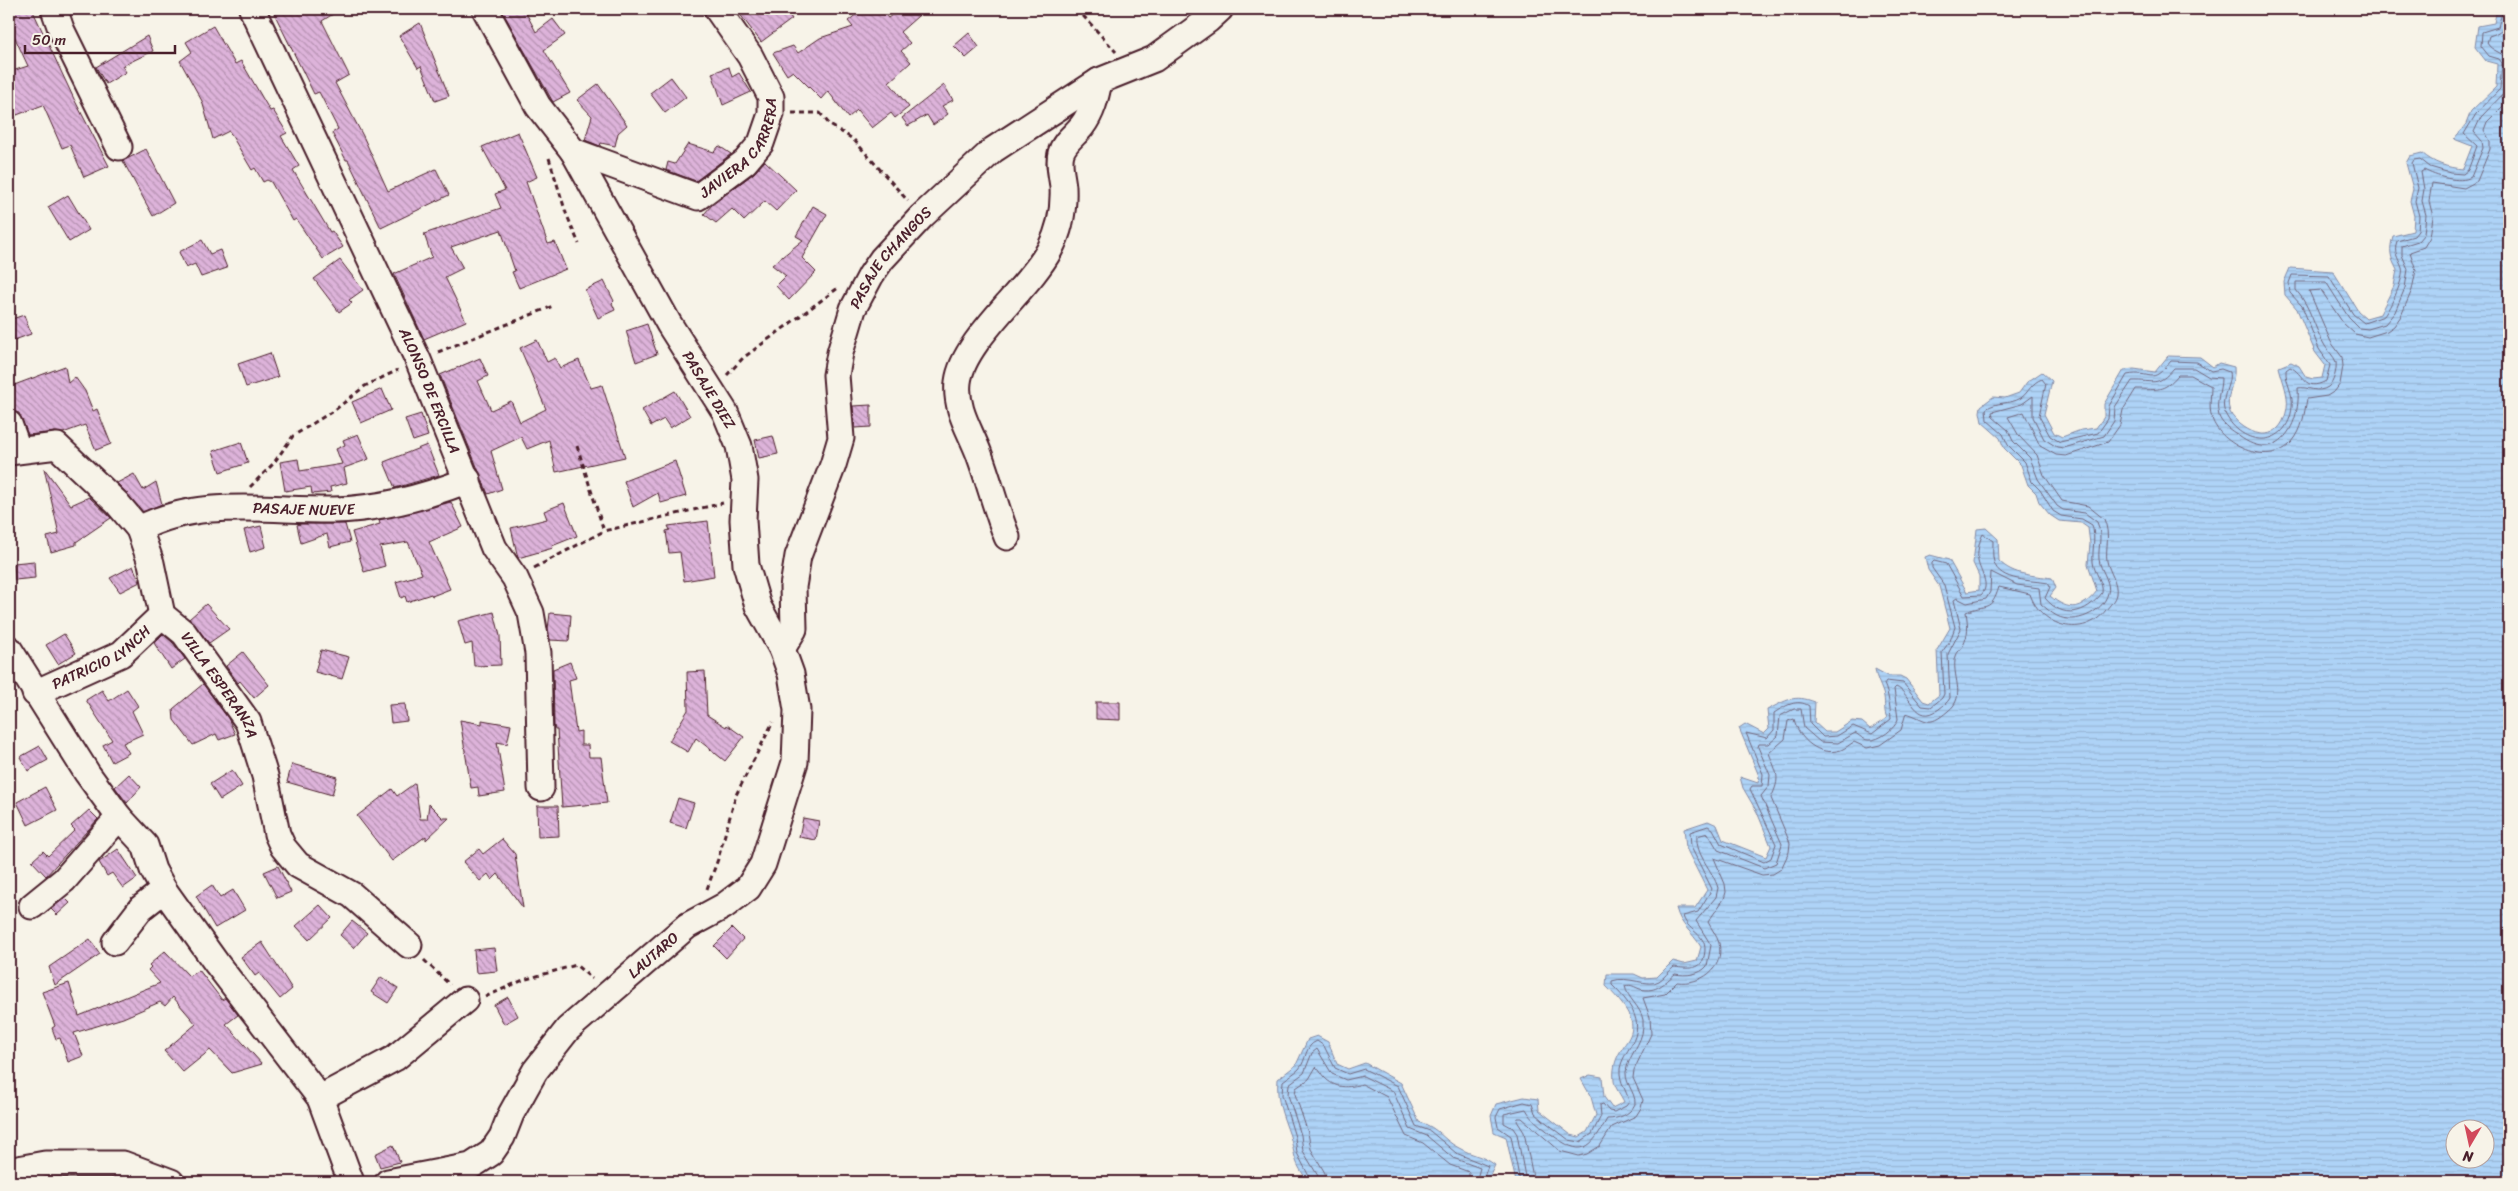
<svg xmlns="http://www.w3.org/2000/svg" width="2518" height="1191" viewBox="0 0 2518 1191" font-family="Sriracha,sans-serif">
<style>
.water{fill:url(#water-rules);stroke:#868ba5;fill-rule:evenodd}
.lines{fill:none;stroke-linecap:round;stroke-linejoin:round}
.shore{stroke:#72677d;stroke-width:1}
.building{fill:url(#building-back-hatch);stroke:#4a1f2b}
.minor-casing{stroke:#4a1f2b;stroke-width:29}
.path{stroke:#4a1f2b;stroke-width:3;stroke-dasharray:5 4;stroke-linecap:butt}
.minor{stroke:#f7f3e8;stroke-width:25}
.labels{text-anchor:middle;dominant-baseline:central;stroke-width:4;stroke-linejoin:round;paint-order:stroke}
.street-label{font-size:15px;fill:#4a1f2b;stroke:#f7f3e8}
</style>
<defs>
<pattern id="water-rules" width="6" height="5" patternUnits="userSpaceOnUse" patternTransform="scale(1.25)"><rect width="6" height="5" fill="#aed3f7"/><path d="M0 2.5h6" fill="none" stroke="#97b5d4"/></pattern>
<pattern id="building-back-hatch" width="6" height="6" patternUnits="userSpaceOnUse" patternTransform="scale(1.25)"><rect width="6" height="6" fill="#ddb3da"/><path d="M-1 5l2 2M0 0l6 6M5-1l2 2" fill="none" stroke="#b591b1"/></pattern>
</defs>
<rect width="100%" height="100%" fill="#f7f3e8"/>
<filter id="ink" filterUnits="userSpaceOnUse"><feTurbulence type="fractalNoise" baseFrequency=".02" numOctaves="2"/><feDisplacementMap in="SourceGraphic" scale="10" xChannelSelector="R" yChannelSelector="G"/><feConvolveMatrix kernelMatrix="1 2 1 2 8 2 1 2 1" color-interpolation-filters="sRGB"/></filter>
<g filter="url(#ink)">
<path class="water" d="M2497 9H2509V1182H1516L1506 1137 1494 1132 1491 1116 1496 1104 1524 1097 1538 1099 1539 1110 1571 1135 1579 1137 1587 1132 1596 1115 1591 1097 1581 1079 1590 1075 1602 1077 1604 1097 1612 1108 1624 1102C1621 1095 1615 1088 1614 1081 1609 1035 1662 1042 1606 986L1607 974H1634L1643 978 1657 977 1673 961 1684 964 1697 961 1701 947C1692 931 1681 927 1676 908H1695L1707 890 1686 848 1684 829 1708 821 1717 825 1723 840 1766 857 1771 846 1757 812 1743 788 1740 777 1758 783 1759 776 1739 728 1745 724 1764 734 1769 729 1767 710C1787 700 1794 694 1815 702L1814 722 1825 732H1835L1852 721 1862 722 1870 729 1887 718C1883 710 1886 701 1883 693 1880 684 1876 678 1875 669L1888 676H1900L1906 679 1923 701 1929 703 1939 695 1937 650 1950 628 1939 586 1928 570 1925 557 1930 555 1949 560 1967 592 1979 590V576L1973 563 1977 529 1986 528 1998 539 1999 561C2014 576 2033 575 2052 578L2056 588 2050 596C2069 612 2082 610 2097 591L2088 564 2090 544 2088 528 2081 523 2059 521 2050 515 2039 502 2036 493 2028 485 2021 465 2004 448 2000 438 1982 422 1980 412 1981 406 1993 397 2005 398 2019 393 2027 382 2042 372 2052 381 2044 414 2054 433 2062 437 2081 430 2096 428 2104 417V404L2124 370 2134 369 2155 372 2168 356 2200 357 2213 367 2219 363 2234 367C2236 383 2224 396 2230 412 2232 417 2237 421 2240 424 2261 441 2282 437 2287 408 2289 394 2282 380 2279 367L2291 362 2299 366 2306 377 2313 379 2322 378 2325 365 2315 352 2297 309 2285 295 2284 282 2290 268 2333 271 2358 311 2366 318 2380 314 2394 286 2397 270C2390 257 2389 250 2393 236L2413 231 2414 216 2410 201 2413 189 2406 163 2410 156 2422 153C2433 163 2448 168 2463 169L2472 146 2454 139 2466 124 2471 111 2496 87 2497 64 2486 61 2475 47 2478 26 2494 23ZM2456 1128H2486V1158H2456Z
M1317 1036 1328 1042 1337 1064 1348 1069 1365 1063 1401 1083 1419 1122C1440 1128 1441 1139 1459 1148 1471 1155 1484 1156 1495 1165L1487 1182H1309C1293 1162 1296 1158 1290 1136 1283 1116 1276 1101 1278 1079L1296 1065 1308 1039Z"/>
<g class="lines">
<path class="shore" d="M1312 1182 1297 1153 1295 1137 1282 1095 1283 1081C1288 1077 1295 1073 1299 1069 1307 1060 1304 1046 1317 1041L1324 1046 1335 1068 1348 1074 1364 1069 1398 1086 1416 1126 1430 1131 1456 1153 1488 1166 1482 1182
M1319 1182 1318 1176 1303 1151 1301 1135 1288 1095 1289 1084 1304 1073 1312 1053 1317 1049 1332 1074 1346 1080 1363 1076 1393 1091 1410 1129 1427 1136 1453 1158 1480 1168 1476 1182
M1326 1182 1325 1173 1311 1149 1308 1133 1295 1094 1296 1088 1309 1079 1316 1067C1320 1070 1321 1074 1324 1077 1335 1089 1348 1088 1362 1084L1387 1097 1406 1136 1423 1143 1450 1165 1469 1172V1182
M1520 1182 1511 1136 1498 1127 1496 1117 1500 1109 1524 1102 1532 1104 1535 1113 1543 1120 1569 1140 1580 1142 1592 1134 1601 1116 1600 1105 1603 1104 1609 1111 1614 1112 1626 1106 1629 1102C1627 1090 1619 1083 1620 1069 1621 1061 1627 1052 1631 1045 1646 1021 1628 1001 1612 985V981C1628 975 1648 988 1659 981 1664 978 1669 971 1674 967 1683 968 1699 971 1703 960 1712 933 1688 934 1683 916L1698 912 1712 889 1691 847 1690 832 1708 826 1713 829 1721 844 1764 862 1771 858 1776 844 1750 789 1752 786H1762L1763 774 1746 733 1767 738 1774 730V713C1785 706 1797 698 1809 706L1810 724 1823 737 1837 736 1853 726 1872 734 1891 719C1890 708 1889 695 1884 684L1886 681 1903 683 1922 706 1931 707 1942 698 1944 694 1942 652 1950 641 1955 627 1944 585 1932 568V563L1934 561 1946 564 1964 596 1981 595C1991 585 1980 572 1978 561 1977 553 1979 541 1983 534L1993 541C1993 548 1992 556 1994 562 1999 582 2033 580 2048 583L2050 587 2045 598C2063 620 2086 614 2102 593 2104 582 2094 573 2093 562 2092 549 2096 538 2092 525L2082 519 2061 516 2053 511 2040 490 2032 482 2025 462 2008 445 2003 434 1987 420 1986 409C1997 401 2009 405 2021 398 2029 392 2031 383 2042 379L2046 384 2039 416 2050 436 2060 442 2098 433 2108 419 2109 406 2127 375C2153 370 2150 387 2171 361L2197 362 2211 371 2221 369 2229 372C2232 385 2217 401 2227 417 2245 448 2288 448 2292 407 2294 393 2285 383 2286 370L2290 367C2304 373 2304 393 2326 381L2330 365 2319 349 2302 306 2290 293 2289 283 2292 275 2329 276 2353 314 2364 323 2384 316C2390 308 2405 278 2402 268 2398 257 2393 253 2397 241L2414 236 2418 231 2419 216 2415 201 2418 188 2412 163 2414 160 2420 159 2430 167 2450 173 2463 174 2468 170 2477 146 2464 134 2476 114 2500 89 2502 63 2499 59 2489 56 2481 46 2482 32 2498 27 2503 9
M1526 1182 1517 1134 1513 1128 1504 1123V1114L1526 1109C1532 1120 1541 1126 1551 1134 1582 1158 1590 1150 1607 1119 1618 1119 1630 1115 1635 1104 1636 1091 1622 1082 1627 1067 1632 1050 1645 1040 1643 1020 1641 1007 1627 998 1625 986 1632 984 1634 987 1640 989 1657 993 1664 983 1675 974 1686 976 1700 975 1707 966L1711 945 1696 921 1716 897 1718 888C1713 870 1695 855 1697 836L1708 833 1718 850 1764 868 1776 863 1782 844 1761 796 1769 786 1770 775 1758 747 1759 744H1769L1778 736 1780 716 1794 709H1801L1804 728 1820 742 1838 743 1855 733C1859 735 1863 740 1869 740 1879 741 1896 728 1898 719L1894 689 1896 687C1911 693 1916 727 1939 709 1944 705 1947 703 1950 698L1948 654 1961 629 1954 600 1957 598 1967 603 1986 599 1990 592 1991 572 2017 585 2039 588 2041 604C2046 608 2051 613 2057 616 2074 625 2103 613 2108 593 2111 584 2103 573 2100 564 2096 552 2104 537 2097 522L2085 513 2063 510 2057 506 2038 479 2030 458 2013 441 2008 430 1993 417 1992 412 2022 404 2033 396V417L2044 439 2057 447 2064 448 2104 436 2114 421 2115 407 2132 381C2154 380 2157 388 2174 368H2194L2209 377 2221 378C2221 391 2215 402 2219 416 2221 423 2229 429 2235 433 2275 467 2301 429 2298 388 2307 386 2318 394 2328 387 2334 383 2337 369 2336 362 2334 356 2328 351 2325 346 2313 326 2312 309 2296 290V282H2326L2349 318 2359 328 2368 329 2385 324 2395 312 2405 288 2408 269 2402 255V246L2418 241 2424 234 2426 215 2422 201 2424 189 2421 172 2424 170C2435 176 2460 184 2471 177L2483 148 2482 141 2474 132 2481 117 2506 91 2507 60C2502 51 2492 52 2487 43L2489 36C2503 32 2509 24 2509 9
M1534 1182 1524 1132 1517 1121 1518 1118H1522L1560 1151 1579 1156 1587 1154 1600 1146 1612 1127 1636 1116 1641 1108 1643 1100 1633 1078 1634 1070 1651 1034 1650 1017 1643 998 1665 994 1677 982C1700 985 1725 969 1719 943 1717 936 1711 928 1708 922L1724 899 1726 892 1725 884 1714 858 1762 875 1773 874 1781 869 1789 852 1790 843 1771 798C1781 777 1777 774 1769 753L1785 739 1788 721 1794 719C1799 740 1819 757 1841 750 1846 748 1850 744 1854 742L1867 748 1880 745 1901 730 1906 713C1927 719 1927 729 1948 711 1968 696 1950 675 1956 656 1957 652 1961 649 1963 646 1969 633 1968 626 1966 612 1986 603 1991 613 1999 587L2030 594C2041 627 2084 639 2106 610 2110 605 2115 600 2116 594 2118 582 2109 572 2107 561 2105 547 2111 536 2104 519L2088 506 2062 501 2044 475 2037 455 2019 436 2008 417 2024 412 2040 446 2056 455 2066 456 2108 442 2120 425 2123 410 2136 389C2157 389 2163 393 2178 375H2191L2211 386C2211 398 2208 409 2213 421 2224 447 2270 467 2292 442 2303 429 2304 414 2307 399L2327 396 2335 391 2340 384 2343 366 2342 357 2331 342 2309 291 2321 290 2343 323 2355 334 2368 337 2387 331 2394 326 2401 316 2412 290 2416 270 2410 252 2424 247 2430 237 2433 217 2429 201 2432 183 2464 188 2477 181 2490 149V141L2484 130 2487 122 2509 100"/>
</g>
<path class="building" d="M11 9H32L74 99 109 166 84 177 70 145 62 148 43 105 9 118V72L28 66 9 25V22L15 18Z
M272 9H341L322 21 349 75 335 83 363 136 388 191 436 169 449 195 381 228 348 160H346L332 133 338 129 319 92 314 94Z
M501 9H524L536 32 553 19 565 35 544 50 570 93 553 102Z
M736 9H785L792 19 761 42Z
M863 9H880L888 18 900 9H926L900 32 910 43 901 51 911 62 889 82 909 107 895 118 891 113 872 128 857 110 848 118 828 91 821 99 793 71 787 75 773 53 793 46 798 53 820 38 853 27 848 21Z
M420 23 449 96 435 101 421 66 418 68 399 36Z
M213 26 235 64 241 61 270 111 273 110 287 133 281 136 299 166 293 170 330 232 332 231 343 247 323 259 296 219 293 221 271 182 267 180 263 182 255 168 252 170 229 131 213 139 202 101 180 61 192 52 186 42Z
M969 33 979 47 966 58 954 46Z
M147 36 153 51 122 66 126 72 106 84 96 67Z
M729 67 732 77 739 73 751 92 723 105 712 73Z
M671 77 686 97 665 113 650 93Z
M598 84 627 125 618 133 615 146 601 143 600 146 585 140 592 116 577 100Z
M944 85 953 100 942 106 948 114 933 125 927 115 908 126 902 118Z
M518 132 537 177 526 182 548 244 555 242 566 269 519 288 512 272 515 271 501 230 451 247 463 268 445 277 466 321 424 339 394 274 432 257 424 234 501 208 495 194 505 190 482 147Z
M688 144 714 152 719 146 731 154 696 181 666 170 668 162 675 164Z
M146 149 174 203 153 216 123 161Z
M765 161 796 190 776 211 765 201 744 221 732 209 716 223 704 214 712 205 754 173Z
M68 195 89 230 69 242 48 207Z
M813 206 827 214 802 258 816 272 789 300 776 286 786 276 772 265 803 240 796 236Z
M202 240 210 254 220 250 227 268 201 277 195 264 186 268 179 252Z
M340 260 363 290 349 300 352 303 339 312 314 279Z
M604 281 614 301 612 303 615 310 598 318 585 290Z
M24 315 31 334 9 342V320Z
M647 324 657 354 636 362 626 331Z
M537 340 547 362 555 358 560 368 579 360 591 388 602 385 625 457 556 472 549 440 527 449 521 437 491 451 502 489 488 494 440 375 480 358 488 376 478 381 491 410 511 401 520 422 546 409 520 348Z
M270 353 278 377 246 387 238 364Z
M65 366 68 383 75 377 85 391 93 411 97 409 111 444 96 450 85 425 63 433 55 432 28 435 19 413 9 410V387Z
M382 389 391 410 361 423 352 402Z
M675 391 690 416 670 428 664 419 651 426 642 410Z
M871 405V427L855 428 853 406Z
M421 414 428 436 413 441 405 419Z
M358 434 369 459 344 468 347 483 330 487 331 492 312 494 311 487 285 491 280 462 298 459 300 471 342 464 336 449 345 445 343 440Z
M773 436 778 454 759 458 755 440Z
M241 442 248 463 220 472 213 451Z
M427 445 439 475 395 488 384 462Z
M675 461 686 496 661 503 658 493 633 507 624 481Z
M44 468 71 505 89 497 111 518 76 542V545L51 552 47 537 59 534Z
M134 474 143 490 156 482 162 504 143 512 117 483Z
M451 502 463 527 429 542 450 589 432 596 431 594 407 602 405 596 401 598 396 582 422 574 408 542 380 547 385 566 364 572 352 532 380 524 379 520Z
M564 503 577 536 552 546 553 548 518 558 511 528 547 519 544 511Z
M708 521 714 576 684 581 680 552 669 553 666 531 670 530 668 526Z
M301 524H345L350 542 330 547 327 534 301 543 297 525Z
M261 526 266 547 250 552 244 530Z
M34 561 35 578 15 580 14 563Z
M133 566 140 582 120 592 110 578Z
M206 604 229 629 209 643 189 619Z
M494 612 500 636 501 665 474 666 472 643 465 645 458 621Z
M550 613 571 615 569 641 550 640 548 629Z
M64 634 76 653 58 664 46 645Z
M163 634 173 643 185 659 171 669 154 643Z
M321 650 349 657 342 679 315 672Z
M243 652 269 685 254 698 240 681 238 683 226 666Z
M570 662 576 678 569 680 576 732 581 731V745H588L589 757H601L607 803 562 807 557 730H555L554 726 553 669Z
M705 671 707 715 726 727 727 725 744 737 725 761 696 738 688 752 669 741 688 710 687 672Z
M203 684 228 718 235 734 219 740 216 734 193 745 174 720 173 709Z
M127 689 138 706 132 711 143 734 123 743 129 753 112 762 103 745 112 740 86 700 102 690 109 701Z
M1096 702H1120V720L1096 719Z
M405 704 407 721 391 723 389 705Z
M460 720 482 724V720L511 725 507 744 497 742 505 792 479 796 478 787 471 788Z
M40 746 48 760 28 771 20 757Z
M292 764 337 777 332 795 287 782Z
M232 770 242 786 220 800 210 784Z
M129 774 141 787 127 803 115 787Z
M415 783 420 819H427L429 804 443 818H449L426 840V836L392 861 357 816 392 789 397 796Z
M45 787 57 810 28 825 17 802Z
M678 798 694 803 686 828 670 823Z
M537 806H558L559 836 538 837Z
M89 810 98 819 46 876 32 861 43 851 48 856 75 830 71 826Z
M803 818 819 821 816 840 799 837Z
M502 839 515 854 523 908 498 874 492 880 488 874 480 881 463 862 479 849 483 854Z
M118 849 137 878 123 888 112 873 107 876 99 862Z
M278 866 291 892 277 898 264 872Z
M212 885 220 898 233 890 245 910 215 928 196 896Z
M65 898 70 903 57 915 51 909Z
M320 905 332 918 309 940 296 926Z
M352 921 367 933 354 948 340 935Z
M732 928 743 939 726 958 714 946Z
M90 939 100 954 55 985 49 967Z
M262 942 292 989 280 999 259 973 255 976 241 957Z
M494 948 497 971 476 973 474 950Z
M165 951 189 976 199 970 222 1000 225 998 238 1015 226 1024 262 1064 232 1073 210 1050 183 1072 164 1051 196 1024 173 997 165 1006 160 1002 123 1018 74 1033 83 1056 68 1062 60 1038 56 1039 52 1028 55 1026 42 992 69 983 79 1016 160 983 148 970 151 967 149 965Z
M381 977 398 988 388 1003 371 992Z
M508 997 518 1016 504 1024 494 1005Z
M393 1145 400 1162 380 1167 375 1154Z"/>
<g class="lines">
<defs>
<g id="minor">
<path d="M54 9 61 29 119 147"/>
<path id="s1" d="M252 9 418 360 494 548 515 578 531 613 538 653 541 788"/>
<path id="s2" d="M485 9 538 106 573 151 698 197 745 162 761 143 771 114V97L750 56 717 9"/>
<path d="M9 424 18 449"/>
<path id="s3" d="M9 452 57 446 117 503 139 529 151 563 162 615 184 633 248 722 265 776 277 834 283 847 298 865 352 895 409 945"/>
<path id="s4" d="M139 529C199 497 269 511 334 510 381 509 425 497 468 480"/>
<path d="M1007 537C996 509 989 481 979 454 970 430 955 409 958 382 963 340 1029 289 1050 249 1060 230 1064 208 1063 187 1062 176 1058 164 1061 153 1064 142 1075 135 1082 126 1092 113 1096 97 1099 81"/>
<path d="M9 649 87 773 119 817 145 845 153 870 164 890 217 964 320 1098 351 1182"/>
<path id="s5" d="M782 649 794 629 793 587 798 556 833 465 841 438 836 375 840 353 853 309 871 275 882 259 922 216 993 150 1099 81 1154 59 1208 20 1220 9"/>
<path id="s6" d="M35 693 121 654 162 615"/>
<path d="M32 906 64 880 119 817"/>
<path d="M115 942 141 908 164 890"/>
<path d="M320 1098 395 1058 465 1000"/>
<path d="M9 1174 18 1169 45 1164H123L171 1182"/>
<path id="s7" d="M388 1182 471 1166 491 1153 502 1137 511 1114 535 1071 568 1029 687 926 724 906 748 888 763 864 795 762 797 710 791 674 782 649 758 606 746 565 743 520 745 480 739 446 725 412 669 324 573 151"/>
</g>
</defs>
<use href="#minor" class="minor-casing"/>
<path class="path" d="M1077 9 1116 52
M792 113H820L830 125 853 139 908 201
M549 158 566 213 579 244
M438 352 553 306
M727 375 743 358 838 288
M577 446 604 531
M250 487 273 464 293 436 336 409 365 386 398 370
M534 568 604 531 723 503
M707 889 718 859 736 795 773 722
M424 960 450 985
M485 997 523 980 576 965 592 979"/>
<use href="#minor" class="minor"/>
</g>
</g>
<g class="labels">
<g class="street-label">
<text stroke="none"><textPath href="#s2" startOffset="368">JAVIERA CARRERA</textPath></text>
<text stroke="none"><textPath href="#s5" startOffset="418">PASAJE CHANGOS</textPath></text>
<text stroke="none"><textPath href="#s1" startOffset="421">ALONSO DE ERCILLA</textPath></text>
<text transform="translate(709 390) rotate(59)">PASAJE DIEZ</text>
<text stroke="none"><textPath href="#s4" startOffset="168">PASAJE NUEVE</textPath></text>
<text stroke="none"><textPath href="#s6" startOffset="76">PATRICIO LYNCH</textPath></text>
<text stroke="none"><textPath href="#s3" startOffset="346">VILLA ESPERANZA</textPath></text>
<text stroke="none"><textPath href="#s7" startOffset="368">LAUTARO</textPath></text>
</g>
</g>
<rect width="2518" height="1191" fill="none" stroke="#f7f3e8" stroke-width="30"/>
<rect x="15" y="15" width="2488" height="1161" fill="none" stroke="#4a1f2b" stroke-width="2" filter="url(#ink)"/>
<g transform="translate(2470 1144) rotate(189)"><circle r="24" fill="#f7f3e8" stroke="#b29e9c"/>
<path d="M0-4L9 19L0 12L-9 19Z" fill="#d1495b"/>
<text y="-8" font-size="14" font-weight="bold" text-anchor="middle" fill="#4a1f2b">N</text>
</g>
<path d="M25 45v8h150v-8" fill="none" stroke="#4a1f2b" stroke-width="2.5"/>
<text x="32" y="45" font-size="15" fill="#4a1f2b" stroke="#f7f3e8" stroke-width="4" paint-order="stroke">50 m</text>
</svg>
